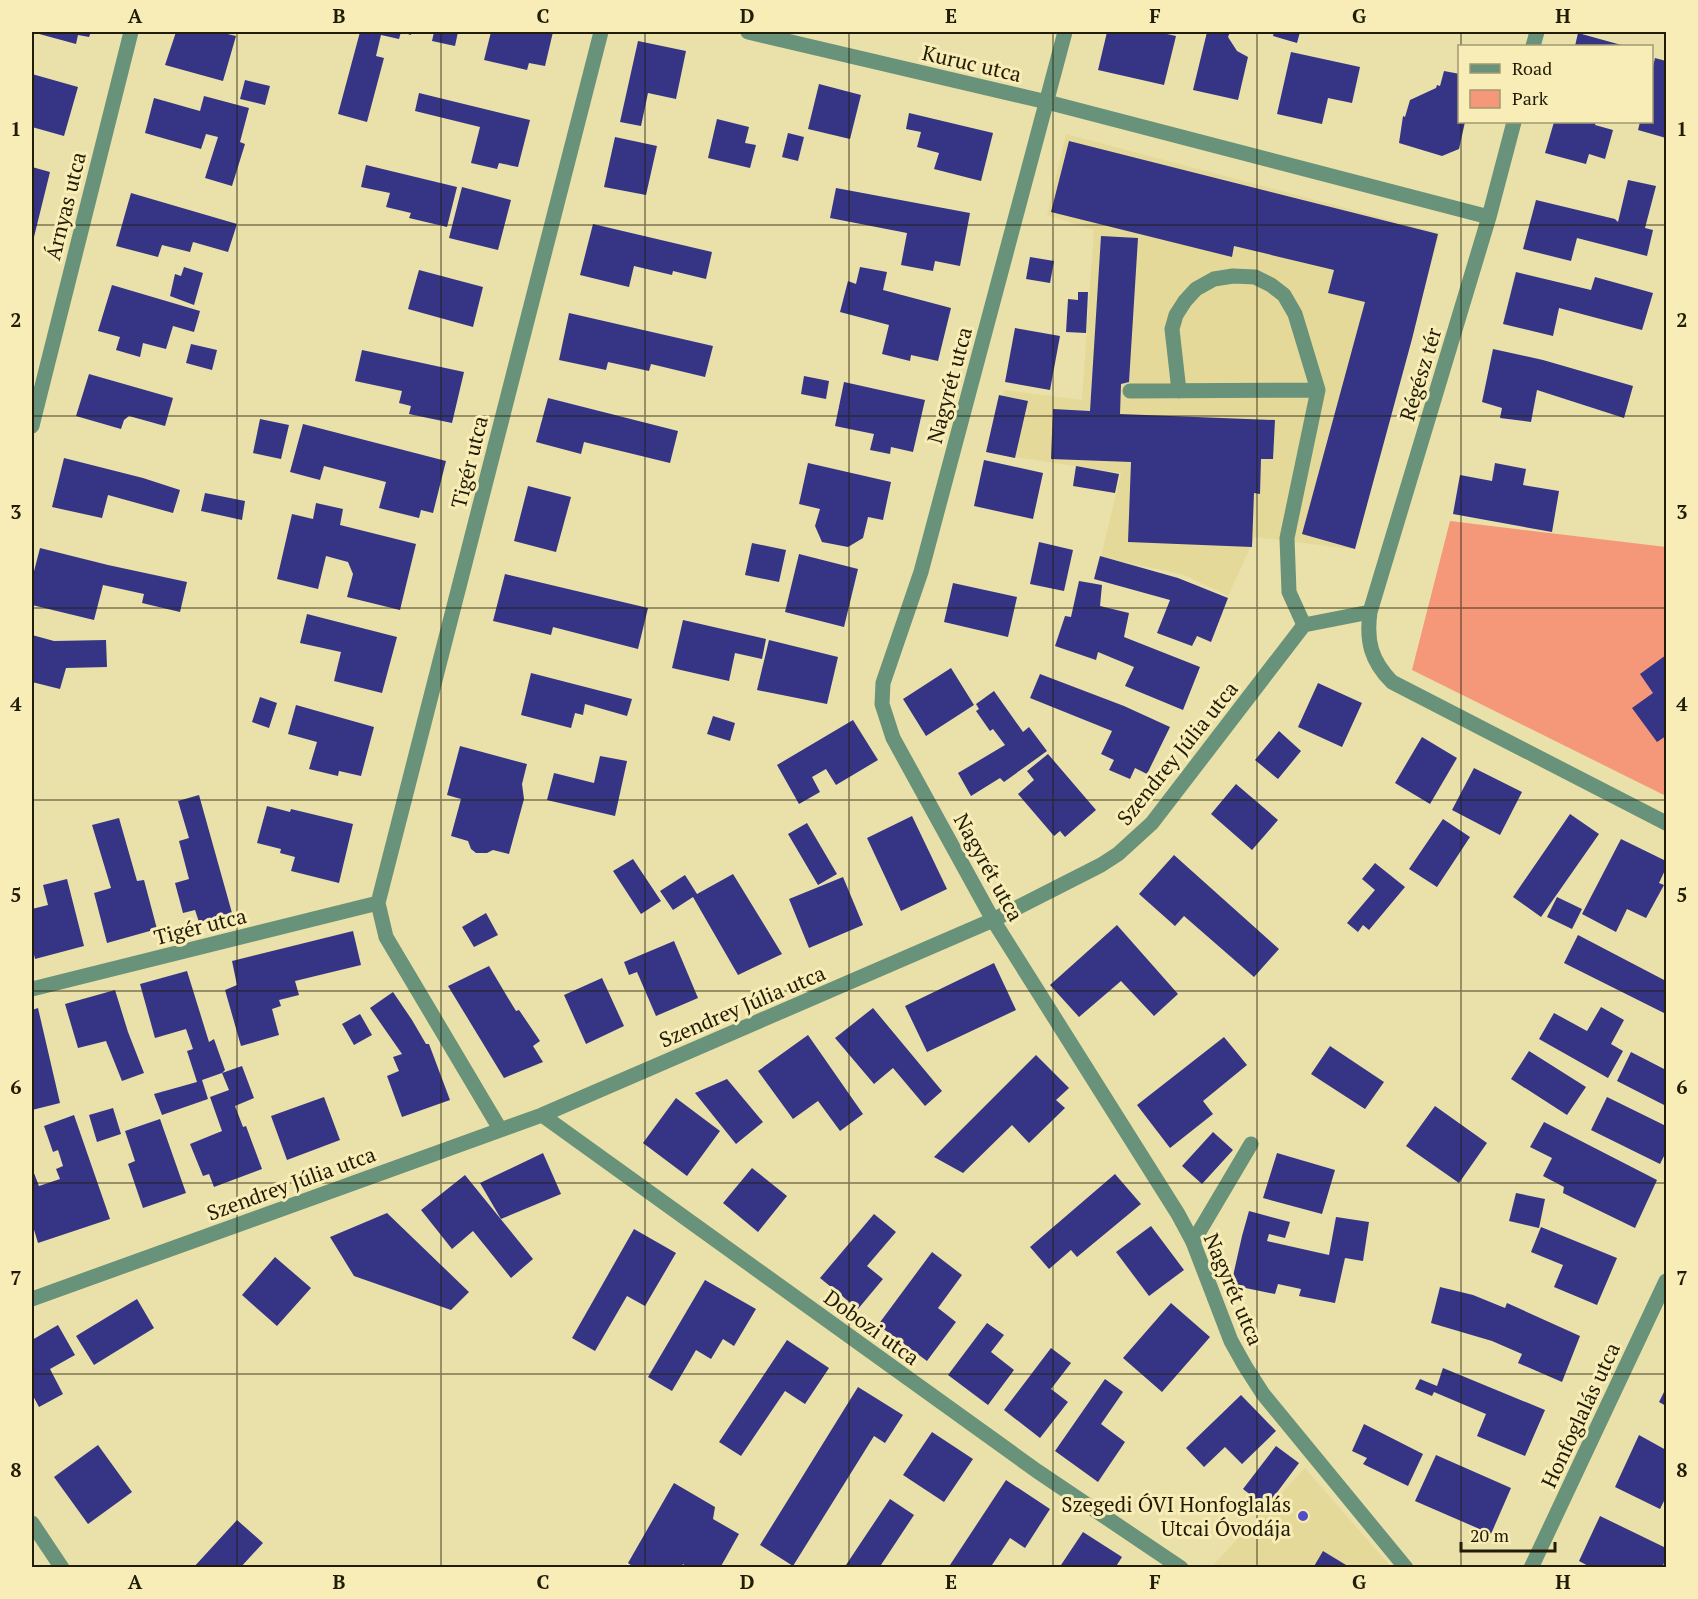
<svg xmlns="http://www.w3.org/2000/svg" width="1698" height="1599" viewBox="0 0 1698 1599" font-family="'PT Serif',serif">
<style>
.built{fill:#e5d999}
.green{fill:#f59779}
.building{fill:#363585}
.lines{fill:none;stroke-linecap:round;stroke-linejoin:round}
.service{stroke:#689279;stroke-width:15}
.minor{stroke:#689279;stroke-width:15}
.grid{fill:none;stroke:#201c07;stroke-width:1.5;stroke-opacity:0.55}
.poi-dot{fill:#514fc5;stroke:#f8edb6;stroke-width:2}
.labels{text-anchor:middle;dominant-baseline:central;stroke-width:6;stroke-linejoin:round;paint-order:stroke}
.street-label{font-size:21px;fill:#201c07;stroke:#f8edb6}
.poi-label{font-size:21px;fill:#201c07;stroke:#f8edb6;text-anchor:end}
.neatline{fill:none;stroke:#201c07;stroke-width:2}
.grid-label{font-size:20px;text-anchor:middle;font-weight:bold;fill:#201c07}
</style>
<rect width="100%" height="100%" fill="#eae0a9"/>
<path class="built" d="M1066 134 1440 233 1352 549 1255 537 1228 596 1184 575 1101 557 1121 473 988 453 1004 390 1082 400 1094 230 1047 215Z
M1305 1468 1391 1567 1219 1568 1214 1564Z"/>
<path class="green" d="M1450 521 1666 547V796L1412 670Z"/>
<path class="building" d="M32 32H91L89 37 78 35 76 44Z
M176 32H219L236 36 223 81 165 65Z
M360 32H411V35L401 32 399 39 381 35 376 56 384 58 367 122 338 114Z
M434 32H458L455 46 432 41Z
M491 32H553L545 66 529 63 527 70 484 60Z
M1107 32H1158L1176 36 1164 85 1098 70Z
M1207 32H1230L1228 37 1237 51 1248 57 1238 100 1193 90Z
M1274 32H1300L1297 43 1273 36Z
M1578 33 1625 46H1575Z
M638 41 686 51 676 99 648 93 641 126 620 122Z
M1291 52 1360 67 1352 103 1328 98 1322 124 1277 114Z
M1655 58 1666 61V138L1638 130 1640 122H1652V71Z
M1444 71 1460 74V122H1465L1459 149 1442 156 1399 143 1403 116 1405 117 1410 100 1436 88 1437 85 1440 86Z
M32 74 78 87 64 136 32 127Z
M245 80 270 86 265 105 240 99Z
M819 84 861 95 850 139 808 129Z
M419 93 530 120 518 167 499 163 497 169 471 163 480 127 415 111Z
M204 96 249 108 240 142 245 144 232 186 205 178 218 137 206 134 201 149 145 133 154 98 200 111Z
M909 113 993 133 981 181 934 169 939 153 917 147 921 132 906 129Z
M717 119 749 127 745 143 756 145 750 168 708 158Z
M1554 122H1596L1595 125 1613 130 1605 159 1589 154 1586 164 1545 153Z
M788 133 804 137 798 161 782 157Z
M615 137 657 146 646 195 604 187Z
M1069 141 1438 234 1412 339 1355 549 1302 534 1365 302 1328 293 1334 270 1234 246 1232 257 1051 212Z
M366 165 457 187 447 227 409 218 411 213 386 207 390 193 361 187Z
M32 167 50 172 34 237 32 236Z
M1628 180 1656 186 1645 228 1653 230 1647 256 1577 238 1571 261 1523 249 1536 200 1615 219 1618 222Z
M462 187 511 200 498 250 449 238Z
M836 188 970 213 960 266 935 261 933 271 901 265 907 233 830 218Z
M131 193 237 224 228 252 193 242 190 252 162 245 158 257 116 246Z
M593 224 712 252 706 279 673 271 672 275 634 266 629 287 580 275Z
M1101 236 1138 238 1129 382 1121 384 1120 414 1275 420 1273 459H1261L1260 494 1254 493 1252 547 1128 542 1131 462 1051 459 1053 409 1090 411Z
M1030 257 1054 261 1050 283 1026 279Z
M184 267 203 273 194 305 170 296 175 274 181 276Z
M860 267 887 272 883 290 951 308 938 361 911 355 910 361 882 354 889 325 840 312 848 281 856 284Z
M419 270 483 287 473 327 408 309Z
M1516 272 1591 290 1595 277 1653 293 1642 330 1559 308 1553 336 1503 324Z
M112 285 200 311 194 332 173 326 166 349 143 343 140 357 116 350 120 337 98 331Z
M1078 292H1088L1086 333 1066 332 1068 299 1078 300Z
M569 313 713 346 705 377 651 364 649 371 608 362 606 370 559 360Z
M1015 328 1060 336 1050 390 1005 382Z
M191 344 217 350 212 370 186 363Z
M1493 349 1543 360 1633 386 1624 418 1537 390 1531 422 1500 418 1502 408 1482 402Z
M362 350 464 372 452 423 409 414 411 406 399 403 402 391 355 381Z
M89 374 173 398 165 426 129 416 124 420 121 429 76 416Z
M804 376 829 381 826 399 801 394Z
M844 382 925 400 913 452 891 447 890 454 870 450 874 434 835 426Z
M999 395 1028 401 1015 458 986 452Z
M548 398 678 431 670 463 584 442 581 454 536 442Z
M260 419 289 425 281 459 253 453Z
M303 424 446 461 433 513 421 510 419 518 379 508 386 482 324 466 320 480 290 472Z
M64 458 143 478 180 490 173 513 108 495 102 518 52 507Z
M984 460 1043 473 1033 519 974 506Z
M808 463 891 482 883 520 868 517 863 538 848 547 822 542 815 526 820 509 799 504Z
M1495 463 1526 469 1523 485 1559 491 1552 532 1453 514 1460 475 1492 481Z
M1076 466 1119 474 1115 493 1073 486Z
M528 486 571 497 556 552 514 541Z
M205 493 245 501 242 520 201 511Z
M316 503 343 509 340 525 416 544 400 610 347 597 353 574 348 562 326 556 318 589 277 579 292 514 313 519Z
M1039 542 1073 550 1064 591 1030 584Z
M752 543 786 550 779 582 745 575Z
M40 548 108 565 187 582 180 612 142 603 144 594 103 585 94 620 32 605V579Z
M799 554 858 569 844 627 785 612Z
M1100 556 1178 578 1228 598 1211 642 1197 636 1192 646 1157 633 1170 600 1094 579Z
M505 574 648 608 638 649 553 627 551 635 493 621Z
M1079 581 1102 585 1100 606 1129 613 1124 637 1200 667 1183 710 1125 686 1134 667 1098 652 1096 660 1055 646 1065 616 1071 617Z
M953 583 1017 597 1008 637 944 622Z
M307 614 397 637 382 693 334 681 341 652 300 643Z
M683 620 766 639 762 659 735 653 729 681 672 668Z
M32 635 54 641 106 640 107 667 66 668 60 689 32 682Z
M769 640 838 657 827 704 757 690Z
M1666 655V736L1657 742 1632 708 1653 693 1640 674Z
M951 668 974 705 926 736 903 699Z
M531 673 632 699 627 716 585 704 583 715 575 713 571 728 521 715Z
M1040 674 1124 706 1170 727 1147 774 1135 768 1130 779 1109 770 1114 760 1101 754 1112 731 1030 698Z
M1318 683 1362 703 1342 747 1298 727Z
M994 691 1023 732 1029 727 1047 751 1004 782 1000 778 971 796 958 773 1005 745 993 729 990 731 976 711 979 709 976 704Z
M260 697 277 703 269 728 252 722Z
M296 705 374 727 361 776 339 771 338 776 309 769 317 742 288 734Z
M713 716 735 723 730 741 707 734Z
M853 720 878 760 836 785 826 769 812 777 820 792 799 804 777 765Z
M1279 731 1301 751 1278 779 1255 760Z
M1422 737 1457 758 1430 804 1395 783Z
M460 746 527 764 522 784 524 799 509 854 493 850 487 853H476L471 849 468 841 451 836 461 799 447 795Z
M1048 754 1096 810 1065 837 1060 831 1054 836 1018 794 1034 780 1027 771Z
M600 756 627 761 615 816 547 800 554 773 594 783Z
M1474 768 1522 792 1500 835 1452 810Z
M1236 784 1278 820 1252 850 1211 814Z
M199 795 232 913 199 922 195 910 183 913 175 883 189 879 179 841 189 838 178 801Z
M267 806 290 812 291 809 353 824 339 883 291 871 295 857 280 853 281 849 257 843Z
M1570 814 1599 834 1541 917 1513 897Z
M912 816 947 889 901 911 867 838Z
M119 818 137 881 144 880 157 929 107 943 94 893 111 888 92 825Z
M1443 819 1470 837 1437 887 1409 869Z
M807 823 837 874 818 885 788 834Z
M1621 839 1666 861V868L1659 883 1664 885 1646 918 1627 909 1616 932 1582 914Z
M1174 855 1279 949 1254 977 1184 916 1175 926 1139 894Z
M633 859 661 901 641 914 613 871Z
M1375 863 1405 887 1369 930 1363 925 1358 932 1347 923 1375 890 1362 879Z
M733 874 782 954 738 975 693 897 673 910 660 891 685 875 697 894Z
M843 877 863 925 809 948 789 899Z
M67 879 84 946 35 959 32 945V909L48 905 43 885Z
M1557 897 1582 909 1572 929 1547 917Z
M486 913 498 935 474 947 462 927Z
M1117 925 1178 994 1154 1016 1121 981 1079 1017 1050 985Z
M353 931 361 965 295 981 299 995 279 1000 281 1006 272 1009 279 1035 241 1046 225 990 237 985 232 961Z
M1578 935 1666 981V1014L1564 963Z
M674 941 698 998 656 1016 637 972 629 975 624 962Z
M994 963 1016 1010 927 1052 905 1006Z
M489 966 508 998 516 1011 519 1010 540 1041 533 1046 543 1062 504 1078 448 986Z
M187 971 209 1042 214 1039 225 1070 222 1073 242 1066 254 1098 235 1106 243 1127 246 1126 262 1169 214 1187 209 1174 203 1176 190 1144 222 1131 210 1097 229 1090 222 1073 202 1080 208 1099 162 1115 154 1094 197 1082 187 1051 193 1049 186 1029 155 1038 140 984Z
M602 978 624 1026 586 1044 564 995Z
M115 990 128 1032 144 1073 122 1081 106 1041 78 1048 65 1004Z
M393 992 412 1020 426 1044H429L450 1100 402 1117 387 1076 399 1071 393 1057 402 1054 370 1008Z
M1601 1007 1624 1020 1611 1044 1623 1051 1608 1078 1539 1039 1554 1013 1587 1031Z
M38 1008 60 1103 32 1110V1010Z
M873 1008 942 1091 925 1106 893 1068 874 1084 835 1038Z
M360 1014 372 1035 354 1045 342 1024Z
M808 1035 863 1114 840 1131 818 1101 793 1119 758 1071Z
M1224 1037 1247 1065 1203 1101 1213 1114 1170 1148 1137 1105Z
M1330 1046 1384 1082 1365 1109 1311 1074Z
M1529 1051 1586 1087 1567 1115 1511 1079Z
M1631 1052 1666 1070V1106L1617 1081Z
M1036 1055 1069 1088 1056 1100 1065 1108 1029 1143 1012 1125 963 1173 934 1157Z
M727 1079 763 1122 736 1144 695 1093Z
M324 1097 340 1140 287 1160 271 1116Z
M1607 1097 1666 1126V1152L1660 1164 1591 1130Z
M676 1098 720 1131 687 1176 643 1143Z
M1435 1106 1487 1143 1459 1183 1406 1146Z
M113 1108 121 1134 97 1142 89 1115Z
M74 1115 110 1219 38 1243 32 1223V1168L39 1186 60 1179 56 1169 63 1166 58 1150 53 1152 44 1126Z
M160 1119 186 1193 143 1208 128 1164 135 1161 125 1131Z
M1544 1122 1657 1180 1635 1228 1563 1193 1564 1187 1543 1176 1552 1158 1530 1147Z
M1213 1132 1233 1150 1202 1184 1182 1166Z
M543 1153 561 1194 501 1219 480 1183Z
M1277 1153 1335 1170 1322 1214 1263 1198Z
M752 1168 787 1196 758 1232 723 1203Z
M1115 1174 1141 1204 1077 1257 1071 1250 1049 1269 1030 1247Z
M465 1175 533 1259 511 1278 473 1231 452 1249 421 1210Z
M1516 1193 1545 1199 1539 1228 1509 1221Z
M1249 1211 1290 1222 1285 1238 1269 1234 1267 1241 1329 1255 1336 1217 1369 1222 1363 1261 1345 1258 1335 1303 1299 1296 1301 1289 1278 1284 1275 1294 1231 1285 1242 1236Z
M387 1213 469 1292 451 1310 354 1276 330 1237Z
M874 1214 896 1232 867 1266 883 1279 858 1309 820 1278Z
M1151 1226 1184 1270 1149 1296 1116 1252Z
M1541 1227 1617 1258 1597 1305 1554 1287 1563 1265 1531 1252Z
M634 1229 676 1253 645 1306 627 1296 595 1351 572 1338Z
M932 1252 962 1275 938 1308 956 1322 927 1361 878 1325Z
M275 1257 311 1288 277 1326 242 1295Z
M705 1280 756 1309 734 1346 723 1339 711 1359 696 1350 672 1391 648 1377Z
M1440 1287 1473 1295 1505 1308 1507 1303 1580 1336 1562 1382 1518 1363 1522 1354 1492 1341 1431 1323Z
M137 1299 154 1328 94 1365 76 1336Z
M1171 1303 1210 1337 1162 1392 1123 1358Z
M987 1323 1004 1335 991 1352 1014 1370 988 1405 948 1375Z
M58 1325 75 1355 50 1369 63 1394 39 1407 32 1394V1340Z
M787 1340 829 1368 805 1404 785 1391 741 1456 719 1442Z
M1051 1348 1071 1363 1051 1389 1068 1402 1040 1438 1004 1410Z
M1443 1368 1545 1410 1525 1456 1477 1436 1486 1414 1434 1392 1432 1396 1415 1389 1420 1379 1437 1386Z
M1105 1379 1123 1392 1101 1424 1125 1442 1098 1482 1055 1451Z
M858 1387 903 1415 885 1443 874 1436 793 1566 760 1545Z
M1666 1388V1406L1659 1402Z
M1241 1395 1276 1431 1242 1464 1225 1447 1204 1467 1186 1448Z
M1364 1424 1423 1454 1408 1486 1363 1464 1367 1458 1352 1451Z
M932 1432 973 1459 944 1502 903 1475Z
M1639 1435 1666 1450V1497L1660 1509 1615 1487Z
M98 1445 132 1492 88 1524 54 1477Z
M1276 1446 1299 1463 1266 1507 1243 1489Z
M1436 1455 1511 1488 1491 1534 1415 1501Z
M1006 1480 1050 1509 1025 1548 1010 1538 990 1568H948Z
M674 1483 715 1507 713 1519 739 1534 720 1568H688L683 1564 681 1568H635L628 1563Z
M890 1499 914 1515 879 1568H844Z
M1600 1516 1666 1548V1558L1662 1568H1592L1579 1561Z
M237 1520 263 1543 240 1568H193Z
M1083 1532 1122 1557 1115 1568H1059Z
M1323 1551 1351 1568H1313Z"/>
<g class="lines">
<path class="service" d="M1130 391 1318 390
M1179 391 1172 329 1176 315 1185 301 1196 289 1214 279 1233 276 1255 277 1271 285 1284 295 1295 314 1318 390 1287 538 1289 592 1304 625
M1193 1242 1251 1144"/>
<path class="minor" d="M748 32 1047 102 1489 217 1370 612C1366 641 1371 661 1392 682L1666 823
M1065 32 921 572 883 683 882 704 893 738 993 920 1178 1214 1193 1242 1231 1341 1245 1366 1263 1394 1406 1568
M1533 46 1537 32
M1489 217 1514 122
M32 426 131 32
M378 903 386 937 500 1129
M32 989 378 903 601 32
M542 1115 1037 1471 1181 1568
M32 1299 542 1115 993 920 1101 865 1118 854 1152 823 1304 625 1370 612
M32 1523 62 1568
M1531 1568 1666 1281"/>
</g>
<path class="grid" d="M237 32V1568M441 32V1568M645 32V1568M849 32V1568M1053 32V1568M1257 32V1568M1461 32V46M1461 122V1568M32 225H1666M32 416H1666M32 608H1666M32 800H1666M32 991H1666M32 1183H1666M32 1374H1666"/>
<circle class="poi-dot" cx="1303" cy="1516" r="6"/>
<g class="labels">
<g class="street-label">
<text transform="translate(972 63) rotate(13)">Kuruc utca</text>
<text transform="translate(65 206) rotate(-76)">Árnyas utca</text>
<text transform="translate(1420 374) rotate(-73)">Régész tér</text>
<text transform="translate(949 385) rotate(-75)">Nagyrét utca</text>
<text transform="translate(469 462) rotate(-76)">Tigér utca</text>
<text transform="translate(1177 753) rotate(-51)">Szendrey Júlia utca</text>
<text transform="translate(989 867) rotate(61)">Nagyrét utca</text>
<text transform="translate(200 926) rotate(-14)">Tigér utca</text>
<text transform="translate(742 1006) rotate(-23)">Szendrey Júlia utca</text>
<text transform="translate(291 1183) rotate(-20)">Szendrey Júlia utca</text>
<text transform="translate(1234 1289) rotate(67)">Nagyrét utca</text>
<text transform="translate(872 1327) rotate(36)">Dobozi utca</text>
<text transform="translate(1580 1415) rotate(-65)">Honfoglalás utca</text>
</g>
<g class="poi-label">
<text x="1291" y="1504">Szegedi ÓVI Honfoglalás<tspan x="1291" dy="24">Utcai Óvodája</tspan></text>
</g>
</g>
<rect width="1698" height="1599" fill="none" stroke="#f8edb6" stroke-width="66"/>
<rect x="1458" y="45" width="195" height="78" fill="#f8edb6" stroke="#a29970" stroke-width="1.5"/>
<rect x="1470" y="64" width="30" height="9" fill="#689279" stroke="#a29970" stroke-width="1.5"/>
<text x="1512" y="75" font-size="18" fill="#201c07">Road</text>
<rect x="1470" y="90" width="30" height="18" fill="#f59779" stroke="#a29970" stroke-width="1.5"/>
<text x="1512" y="105" font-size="18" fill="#201c07">Park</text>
<path d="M1461 1542v9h94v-9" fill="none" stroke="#201c07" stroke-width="3"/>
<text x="1470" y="1542" font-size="18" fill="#201c07" stroke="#f8edb6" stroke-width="4.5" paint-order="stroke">20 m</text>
<rect x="33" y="33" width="1632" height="1533" class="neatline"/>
<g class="grid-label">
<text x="135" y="23">A</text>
<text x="339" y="23">B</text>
<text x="543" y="23">C</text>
<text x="747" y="23">D</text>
<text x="951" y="23">E</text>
<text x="1155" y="23">F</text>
<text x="1359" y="23">G</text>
<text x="1563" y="23">H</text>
<text x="16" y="136">1</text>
<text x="1682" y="136">1</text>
<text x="16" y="327">2</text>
<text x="1682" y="327">2</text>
<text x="16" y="519">3</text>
<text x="1682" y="519">3</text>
<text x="16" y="711">4</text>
<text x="1682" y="711">4</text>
<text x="16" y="902">5</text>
<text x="1682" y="902">5</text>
<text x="16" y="1094">6</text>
<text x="1682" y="1094">6</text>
<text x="16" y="1285">7</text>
<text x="1682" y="1285">7</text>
<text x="16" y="1477">8</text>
<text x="1682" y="1477">8</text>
<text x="135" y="1589">A</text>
<text x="339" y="1589">B</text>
<text x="543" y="1589">C</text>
<text x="747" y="1589">D</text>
<text x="951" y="1589">E</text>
<text x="1155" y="1589">F</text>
<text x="1359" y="1589">G</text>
<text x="1563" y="1589">H</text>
</g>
</svg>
